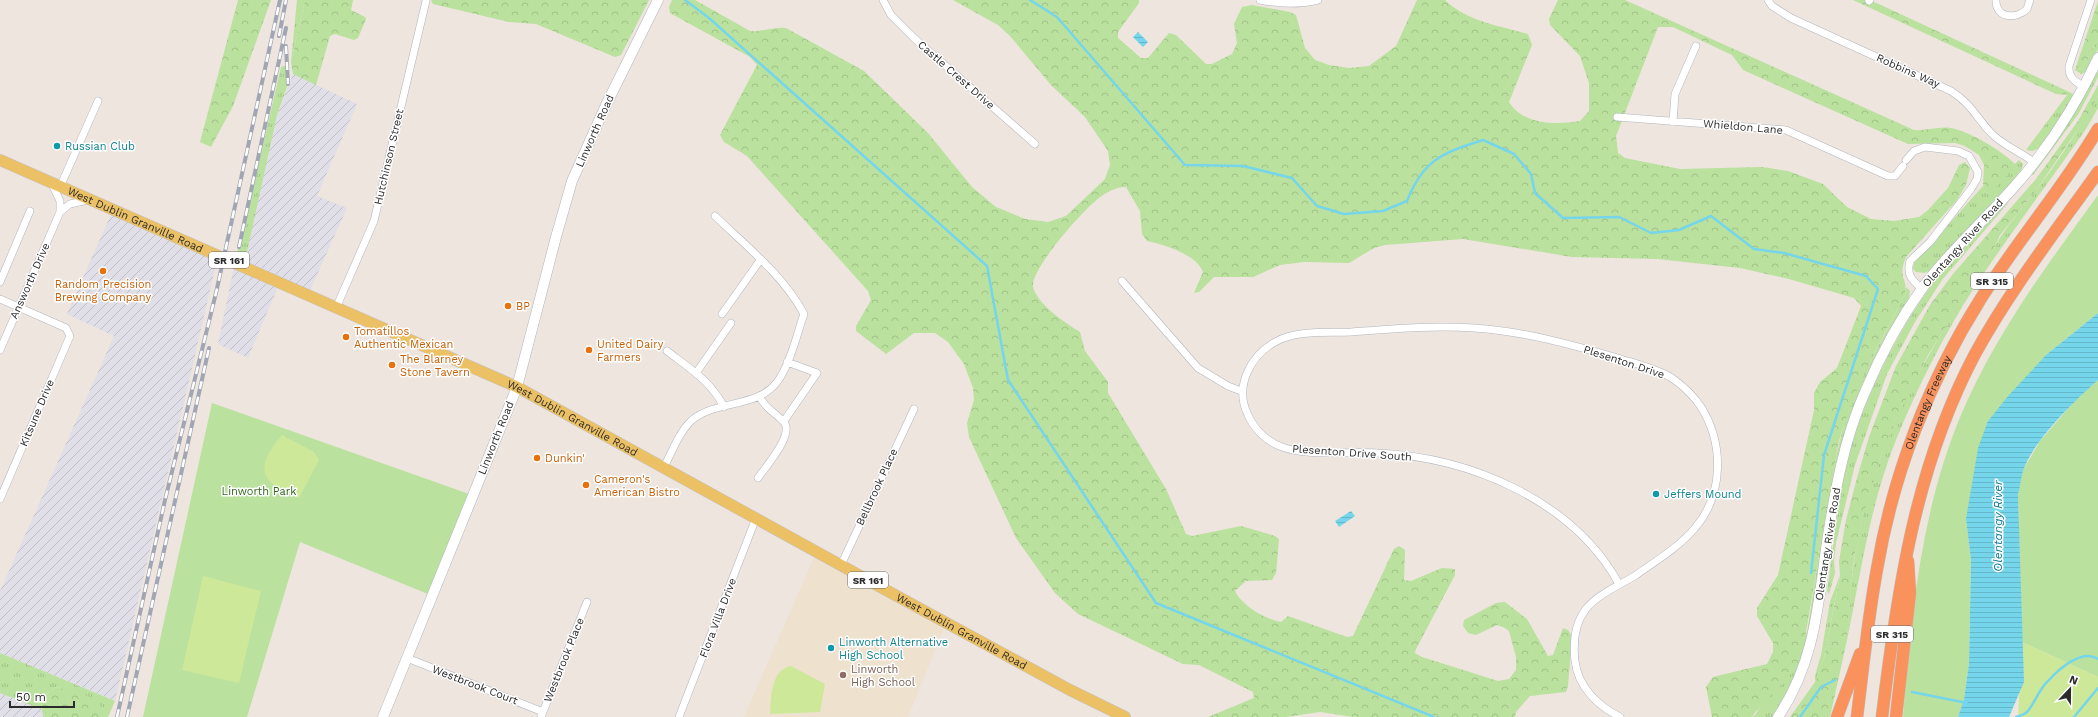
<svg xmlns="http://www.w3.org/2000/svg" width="2098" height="717" viewBox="0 0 2098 717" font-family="'Work Sans',sans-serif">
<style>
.industrial{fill:url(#industrial-furrows)}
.education{fill:#eee1ce}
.grass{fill:url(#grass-tufts)}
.forest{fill:url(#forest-crowns)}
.park{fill:#bae19d}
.pitch{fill:#cee899}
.water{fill:url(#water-rules)}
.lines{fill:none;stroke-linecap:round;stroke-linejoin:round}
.stream{stroke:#75d6eb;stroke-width:2.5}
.street-casing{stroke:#b1b5be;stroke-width:8}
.secondary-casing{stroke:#b1b5be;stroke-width:11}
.primary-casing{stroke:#c4c4c4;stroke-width:12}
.highway-casing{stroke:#c4c4c4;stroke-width:13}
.street{stroke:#fff;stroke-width:7}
.secondary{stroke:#fff;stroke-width:10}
.primary{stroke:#ecc064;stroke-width:11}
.highway{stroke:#f9925d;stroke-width:12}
.rail-casing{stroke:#a1a6b5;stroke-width:4}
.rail{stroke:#fff;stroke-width:2.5;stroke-dasharray:8;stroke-linecap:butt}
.culture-dot{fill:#0f9aa8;stroke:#fff;stroke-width:1.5}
.food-dot{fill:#e8710a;stroke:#fff;stroke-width:1.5}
.education-dot{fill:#8d6e63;stroke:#fff;stroke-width:1.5}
.labels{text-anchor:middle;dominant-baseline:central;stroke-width:3;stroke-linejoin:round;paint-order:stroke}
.shield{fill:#fff;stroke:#6b6b6b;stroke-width:1}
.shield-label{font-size:10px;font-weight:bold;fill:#2b2b2b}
.street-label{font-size:11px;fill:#2b2b2b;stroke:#fff}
.culture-label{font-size:11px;fill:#0d838f;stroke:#fff;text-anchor:start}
.food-label{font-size:11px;fill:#c56008;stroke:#fff;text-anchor:start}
.park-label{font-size:11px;fill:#33671d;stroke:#fff}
.education-label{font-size:11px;fill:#785e54;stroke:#fff;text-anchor:start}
.water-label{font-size:12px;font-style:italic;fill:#127799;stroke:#fff}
</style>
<defs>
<pattern id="industrial-furrows" width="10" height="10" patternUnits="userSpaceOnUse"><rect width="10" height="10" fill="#e0dee6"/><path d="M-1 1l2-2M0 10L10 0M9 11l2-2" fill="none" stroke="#c0bfc5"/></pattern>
<pattern id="grass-tufts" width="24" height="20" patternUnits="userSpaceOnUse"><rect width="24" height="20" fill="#bae19d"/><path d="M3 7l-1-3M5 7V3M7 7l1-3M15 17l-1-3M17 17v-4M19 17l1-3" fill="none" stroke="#a0c187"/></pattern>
<pattern id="forest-crowns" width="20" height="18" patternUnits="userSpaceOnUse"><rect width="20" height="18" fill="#bae19d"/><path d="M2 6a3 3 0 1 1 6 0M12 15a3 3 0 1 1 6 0" fill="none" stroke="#a0c187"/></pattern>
<pattern id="water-rules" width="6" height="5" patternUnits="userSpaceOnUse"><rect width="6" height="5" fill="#75d6eb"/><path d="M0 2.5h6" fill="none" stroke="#65b8ca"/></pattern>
</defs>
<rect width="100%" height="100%" fill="#ede5de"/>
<path class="industrial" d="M293 74 357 104 317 196 347 208 308 295 280 282 248 358 218 344 236 257 244 261 277 115Z
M112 212 217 260 115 701 0 653V591L114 336 67 314Z
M0 693 41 709 44 717H0Z"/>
<path class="education" d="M815 555 945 626 908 717H744Z"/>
<path class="grass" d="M297 0H305L291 62Z
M2098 39V49L2086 72 2081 74 2075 70 2076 67 2082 70Z
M286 65 288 84 277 115 245 261 236 257 244 228 281 67Z
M2098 71V77L2079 113 2033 175 2032 174 2075 112Z
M2065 90 2073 94 2071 101 2040 148 2032 151 2026 150 2067 95Z
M2098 96V108L2086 129C2050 181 2011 232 1976 285 1945 332 1917 388 1896 440 1870 504 1861 573 1847 640 1850 600 1852 559 1862 519 1884 422 1938 336 1992 253 2002 230 2019 213 2034 193 2057 163 2079 130 2098 96Z
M2019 160 2023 164 2021 172 2005 191 1929 271 1924 273 1916 272 1913 269 1914 263 1983 186 1985 193Z
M2010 201 1942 280 1915 322 1887 374 1855 465 1836 543 1834 561 1835 573 1829 594 1827 591C1833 551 1836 511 1845 471 1860 403 1900 323 1944 269 1964 245 1987 223 2010 201Z
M1906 287 1910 291 1908 303 1862 389 1811 627 1797 674 1772 717H1751L1755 715 1807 632 1831 478 1846 415 1860 381 1905 295Z
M1840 575 1824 658 1815 682V676L1821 655 1830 602Z
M0 653 115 701 108 717H105C102 696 74 692 57 687 47 691 42 699 41 709L0 693Z"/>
<path class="forest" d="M238 0H271L233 106 211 147 200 142Z
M305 0H353L351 10 365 17 366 19 358 38 354 40 335 34 330 36 316 85 293 74 291 62Z
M431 0H649L621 55 615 57 536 24 509 22 433 4Z
M672 0H695L750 31C762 32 773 27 786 28L864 71 928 133 972 187 996 207 1025 219 1048 222 1066 216 1105 179 1110 165 1108 151 1085 117 1051 85 1010 36 998 25 953 0H1139V3L1118 32V38L1141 58H1148L1169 33 1176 35 1206 64H1212L1232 54 1237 43 1234 24 1242 7 1252 5 1290 12 1296 15 1305 48 1315 60 1329 65 1349 68 1369 66 1396 46 1417 0H1445C1466 21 1500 26 1528 34L1532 45 1509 102C1523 125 1556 125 1580 121L1589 111V83L1580 56 1550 25 1549 19 1558 0H1625L1914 130C1926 131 1940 126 1951 128 1969 131 2004 152 2016 165L1993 191 1985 193 1983 186 1984 165 1979 155 1965 146 1955 143 1908 144 1743 70 1732 55 1673 27H1658L1616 136 1618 153 1625 158 1680 169 1762 167 1788 171 1823 184 1847 207 1871 219 1894 221 1919 217 1927 211 1948 188 1959 165 1965 162 1970 168 1966 185 1957 200 1906 257C1897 279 1908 277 1905 295 1879 344 1852 391 1838 445L1802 655 1798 666 1751 717H1712L1706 687 1713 677 1767 664 1773 652V643L1757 616V608L1778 575 1814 410V393L1820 382 1837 368 1861 306 1854 298 1789 279 1740 268 1657 259 1572 257 1463 239 1385 245 1374 248 1349 263 1304 262 1280 265 1253 277H1214L1199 292 1194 293 1203 272C1196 254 1165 245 1147 241L1142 234 1140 211 1126 187C1117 187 1111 190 1103 195 1087 205 1031 268 1033 286 1035 303 1067 324 1080 332L1085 351 1108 382V393L1166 489 1186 534 1192 536 1241 526 1275 536 1279 539 1276 573 1272 580 1246 581 1235 591C1242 606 1265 619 1281 622L1288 616 1347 637 1353 636 1394 549 1399 546 1405 550 1404 580 1411 581 1442 568 1455 569V575L1416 649 1415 653 1422 657 1498 681 1509 679 1516 670V657L1509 631 1505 628 1497 625 1476 635 1468 633 1463 626 1464 620 1496 603 1505 602 1527 619 1548 656 1553 655 1563 628 1568 630 1572 636 1568 686 1566 692 1530 696 1516 712 1515 717H1354L1320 712 1286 717H1208L1254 698 1253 692 1199 665 1183 664 1078 614 1055 593 1016 538 969 437 967 423 974 400 973 388 964 364 948 342 935 333H914L886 354 856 331V326L871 300 868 291 747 156 724 142 720 135 757 65 750 57 670 13 669 7Z
M1853 0H1870L2065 90 2067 95 2056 94Z
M2098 1V39L2082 70 2076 67Z
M2098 85V96L2088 115 2034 193 2000 235 1992 253 1928 355 1896 420 1880 458 1862 519 1853 564 1847 640 1830 717H1790L1815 682 1824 658 1840 576 1839 561 1846 520 1857 478 1869 437 1896 366 1930 305 1953 274 2036 179 2078 121Z
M57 687C75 692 102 695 105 717H44C38 704 44 693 57 687Z"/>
<path class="park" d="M2098 195V313L2046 355 1966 519 1971 560 1969 663 1964 699 1958 717H1903C1911 616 1921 510 1961 415 1995 335 2047 265 2098 195Z
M2098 380V677L2022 642 2018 495 2023 470 2040 441 2078 397Z
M212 403 469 494 428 594 300 542 247 717H143Z"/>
<path class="pitch" d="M282 435 314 452 319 460 299 498C259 482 254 469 282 435Z
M203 576 261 591 239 683 182 670Z
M2022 642 2098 677V717H2018Z
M791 666 825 684 820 712 770 714C771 698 771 669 791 666Z"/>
<path class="water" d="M1138 32 1148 42 1143 47 1133 37Z
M2098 313V380C2074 401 2033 441 2023 471 2021 479 2020 487 2018 495L2024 682 2009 717H1958L1964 699 1969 663 1971 560 1966 519 1978 448 1988 421 2009 395 2046 355Z
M1351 511 1355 516 1339 527 1335 521Z"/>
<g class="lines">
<path class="stream" d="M685 0 709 18 987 266 1008 380 1156 603 1434 717
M1030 0 1057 17 1185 165 1243 166 1292 178 1317 206 1344 214 1383 211 1407 201C1423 160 1442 153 1483 140L1514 154 1531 174 1535 193 1563 218 1619 217 1651 233 1679 230 1711 216 1754 249 1784 253 1866 276 1878 289 1824 455 1811 573
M1912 692 1967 703
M1800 717 1821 687 1835 680
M2016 717C2019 716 2024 715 2027 712 2035 703 2039 689 2048 681 2059 669 2082 648 2098 659
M2074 717 2098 688"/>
<defs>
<path id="street" d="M883 0 891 15 914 38 1035 144
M1260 0C1280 4 1298 5 1318 0
M1768 0 1772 6 1791 18 1951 91C1972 104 1977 119 1993 135 2006 147 2021 152 2035 163
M1996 0C1995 18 2016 20 2027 9L2030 0
M1869 1 1870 0
M2084 87C2075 81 2068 78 2069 66L2091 0
M1617 117 1786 130 1888 176H1895L1903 166
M1673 122 1675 94 1696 46
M1906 160 1914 151 1925 147 1958 151 1969 156 1978 172 1977 179 1971 189 1930 242 1910 261C1906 275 1912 280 1922 289
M52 184 60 201V212
M60 187 98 101
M1122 281 1198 368 1228 386 1241 391
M0 282 30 211
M0 299 66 328 70 336 0 499
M336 308 374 221 426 1
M722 314 761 259
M0 350 60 212 70 204 88 200
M667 351C689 368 711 381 724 407
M696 373 731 323
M784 421 817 373 787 362
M664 467C672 452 679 432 692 420 716 400 758 408 777 382 790 365 797 334 804 314 783 275 746 246 715 216
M758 478C766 466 796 433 783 421 774 412 765 408 759 396
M841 565 914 409
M1619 584C1573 500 1469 457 1377 453 1348 451 1309 457 1282 447 1267 442 1254 429 1248 415 1234 387 1250 355 1277 341 1297 330 1328 333 1351 332 1391 329 1433 325 1474 328 1523 331 1573 345 1621 359 1637 364 1657 369 1672 378 1683 386 1694 396 1701 407 1724 444 1724 494 1695 528 1679 547 1656 561 1636 575 1619 586 1599 593 1586 609 1574 624 1573 643 1575 661 1578 687 1598 706 1620 717
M407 658 543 712
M541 717 587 602
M679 717 756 518"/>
<path id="secondary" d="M383 717 517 387 556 237 572 181 606 105 658 0
M1778 717C1815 662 1818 605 1827 542 1835 491 1844 439 1865 392 1880 356 1900 319 1923 287 1950 251 1984 221 2014 187 2049 148 2076 105 2098 58"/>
<g id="primary">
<path id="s1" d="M0 160 517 387 895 595 1070 690 1125 717"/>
</g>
<g id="highway">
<path d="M1837 717 1860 654"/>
<path id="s2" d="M1857 717C1863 668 1868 618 1877 569 1893 474 1929 381 1980 300 2017 241 2063 188 2098 129"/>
<path d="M1882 717C1897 592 1915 467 1975 354 2010 290 2056 231 2098 172"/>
<path d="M1896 717 1910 593 1908 561"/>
</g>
</defs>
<use href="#street" class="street-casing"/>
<use href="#secondary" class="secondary-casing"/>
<use href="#primary" class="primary-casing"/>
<use href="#highway" class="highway-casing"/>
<use href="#street" class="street"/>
<use href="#secondary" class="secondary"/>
<use href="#primary" class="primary"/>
<use href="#highway" class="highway"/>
<defs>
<path id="rail" d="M279 36 286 0
M286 46 288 84
M239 247 286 28
M117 717 165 500 216 293 280 0
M127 717 209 348"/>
</defs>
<use href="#rail" class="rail-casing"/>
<use href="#rail" class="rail"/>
</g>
<g class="culture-dot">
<circle cx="57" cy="146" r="4"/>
<circle cx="1656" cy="494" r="4"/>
<circle cx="831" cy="648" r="4"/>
</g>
<g class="food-dot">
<circle cx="103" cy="271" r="4"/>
<circle cx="508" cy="306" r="4"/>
<circle cx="346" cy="337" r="4"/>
<circle cx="589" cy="350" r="4"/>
<circle cx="392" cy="365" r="4"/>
<circle cx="537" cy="458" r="4"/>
<circle cx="586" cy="485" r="4"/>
</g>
<circle class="education-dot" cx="843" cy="675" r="4"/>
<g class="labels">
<g class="shield">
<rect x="209" y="252" width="40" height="16" rx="3"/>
<rect x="1971" y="273" width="42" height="16" rx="3"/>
<rect x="848" y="572" width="40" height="16" rx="3"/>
<rect x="1871" y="626" width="42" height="16" rx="3"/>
</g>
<g class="shield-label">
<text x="229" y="260">SR 161</text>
<text x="1992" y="281">SR 315</text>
<text x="868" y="580">SR 161</text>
<text x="1892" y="634">SR 315</text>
</g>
<g class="street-label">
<text transform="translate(1908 71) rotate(24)">Robbins Way</text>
<text transform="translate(956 75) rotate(41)">Castle Crest Drive</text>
<text transform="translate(1743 127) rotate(5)">Whieldon Lane</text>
<text transform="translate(595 131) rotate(-66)">Linworth Road</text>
<text transform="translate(389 157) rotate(-77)">Hutchinson Street</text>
<text stroke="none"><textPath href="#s1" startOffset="148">West Dublin Granville Road</textPath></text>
<text transform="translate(1963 243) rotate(-48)">Olentangy River Road</text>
<text transform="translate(30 281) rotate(-66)">Answorth Drive</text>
<text transform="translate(1624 362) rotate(18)">Plesenton Drive</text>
<text stroke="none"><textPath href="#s2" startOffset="324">Olentangy Freeway</textPath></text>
<text transform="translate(37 413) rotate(-67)">Kitsune Drive</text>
<text stroke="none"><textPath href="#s1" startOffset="628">West Dublin Granville Road</textPath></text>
<text transform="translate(496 438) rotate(-68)">Linworth Road</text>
<text transform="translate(1352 453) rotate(4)">Plesenton Drive South</text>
<text transform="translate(877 487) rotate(-65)">Bellbrook Place</text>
<text transform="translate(1828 544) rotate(-81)">Olentangy River Road</text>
<text transform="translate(718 618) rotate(-69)">Flora Villa Drive</text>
<text stroke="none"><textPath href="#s1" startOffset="1072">West Dublin Granville Road</textPath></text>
<text transform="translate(564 660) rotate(-68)">Westbrook Place</text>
<text transform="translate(475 685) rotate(21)">Westbrook Court</text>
</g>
<g class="culture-label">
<text x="65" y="146">Russian Club</text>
<text x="1664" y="494">Jeffers Mound</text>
<text x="839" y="642">Linworth Alternative<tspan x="839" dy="13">High School</tspan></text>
</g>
<g class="food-label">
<text x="103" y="284" text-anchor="middle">Random Precision<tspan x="103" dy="13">Brewing Company</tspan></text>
<text x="516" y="306">BP</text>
<text x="354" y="331">Tomatillos<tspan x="354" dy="13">Authentic Mexican</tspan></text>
<text x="597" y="344">United Dairy<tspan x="597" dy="13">Farmers</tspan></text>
<text x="400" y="359">The Blarney<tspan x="400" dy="13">Stone Tavern</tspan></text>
<text x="545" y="458">Dunkin'</text>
<text x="594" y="479">Cameron's<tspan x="594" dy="13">American Bistro</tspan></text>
</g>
<g class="park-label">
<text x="259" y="491">Linworth Park</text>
</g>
<g class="education-label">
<text x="851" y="669">Linworth<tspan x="851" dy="13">High School</tspan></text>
</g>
<g class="water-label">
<text transform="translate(1998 526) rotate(-90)">Olentangy River</text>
</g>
</g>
<g transform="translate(2070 689) rotate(22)" stroke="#ffffff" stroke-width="3" paint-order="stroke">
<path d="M0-3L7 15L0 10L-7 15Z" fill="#2b2b2b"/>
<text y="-6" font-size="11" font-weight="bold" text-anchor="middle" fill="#2b2b2b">N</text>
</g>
<path d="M10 701v6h64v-6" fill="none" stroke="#2b2b2b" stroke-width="2"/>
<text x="16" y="701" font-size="12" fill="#2b2b2b" stroke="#ffffff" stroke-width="3" paint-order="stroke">50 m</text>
</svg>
